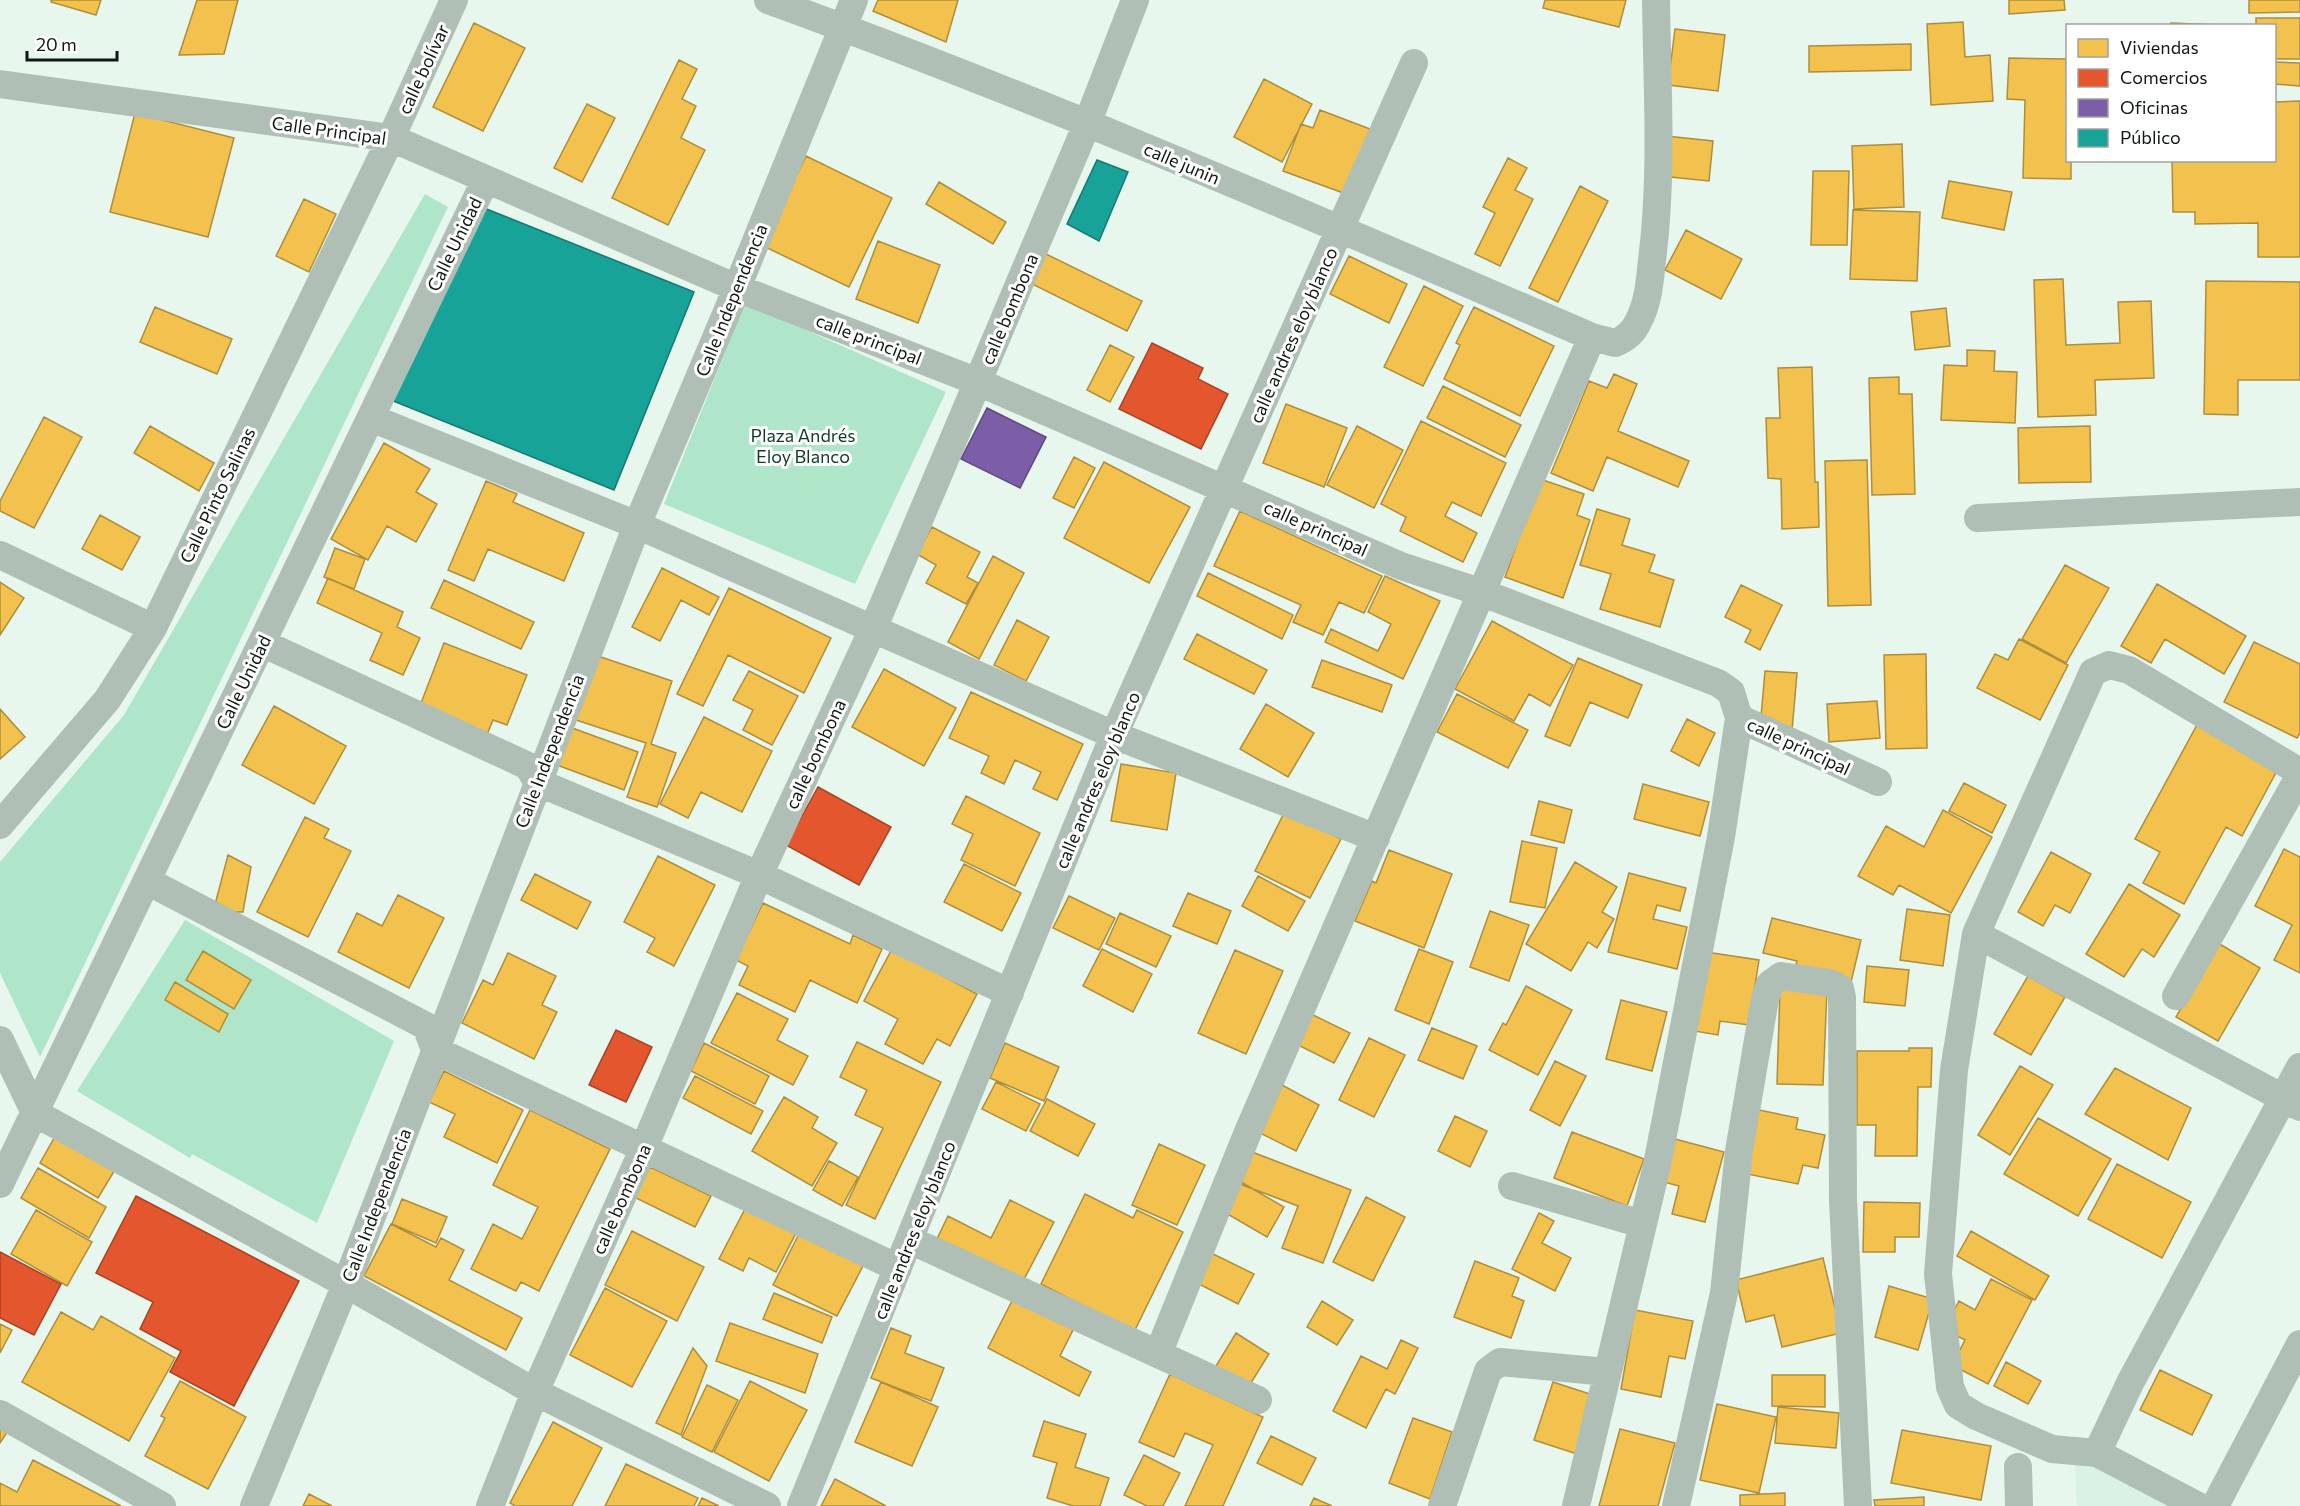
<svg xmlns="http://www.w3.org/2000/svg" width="2300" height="1506" viewBox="0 0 2300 1506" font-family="Commissioner,sans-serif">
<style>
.built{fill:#d9f2e3}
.green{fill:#afe5c8}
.homes{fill:#f2c14e;stroke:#ae8e3c;stroke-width:1.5}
.shops{fill:#e4572e;stroke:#a44426;stroke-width:1.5}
.offices{fill:#7b5ea7;stroke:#5b497b;stroke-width:1.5}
.public{fill:#17a398;stroke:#157970;stroke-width:1.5}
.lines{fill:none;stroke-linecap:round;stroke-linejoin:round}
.street{stroke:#b0bfb6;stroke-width:28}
.labels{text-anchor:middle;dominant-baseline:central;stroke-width:6;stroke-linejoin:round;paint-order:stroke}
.street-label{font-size:18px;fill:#0f1813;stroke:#fff}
.park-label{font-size:18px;fill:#0f3b27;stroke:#fff}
</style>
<rect width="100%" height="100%" fill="#e8f7ee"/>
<path class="built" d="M2074 1453 2167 1506H2077Z"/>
<path class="green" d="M425 194 448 207 40 1057 0 973V862L124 715Z
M745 303 946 392 855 584 664 504Z
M185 920 394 1041 317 1223 192 1154 190 1158 77 1091Z"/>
<path class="homes" d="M51 0H101L96 15 51 2Z
M197 0H238L224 54 179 55Z
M878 0H958L946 42 873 11Z
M1545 0H1626L1619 27 1543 8Z
M2009 0H2064L2065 10 2009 14Z
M2249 0H2300V12L2249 13Z
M2256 18H2300V59H2274V26H2256Z
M1963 22 1965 57 1990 55 1993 101 1931 105 1927 24Z
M474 23 525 48 483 131 433 107Z
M2171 23 2244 26H2171Z
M1675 29 1725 35 1718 91 1668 85Z
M1911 44V70L1809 72V46Z
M2009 58 2068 59V160H2071V179L2023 178 2025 100 2007 99Z
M679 60 697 69 682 99 696 106 681 138 705 150 668 225 612 198Z
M2274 62 2300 63V86L2274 84Z
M1264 79 1312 104 1282 162 1234 137Z
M2300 101V257H2258V223L2195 224V212H2173L2172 160H2274V102Z
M587 104 615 118 582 182 554 168Z
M1320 110 1370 129 1346 194 1283 171 1301 124 1313 128Z
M135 113 234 138 208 237 110 212Z
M1666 136 1713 141 1709 181 1661 176Z
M1902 144 1904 207 1854 209 1852 146Z
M806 156 892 198 849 287 763 246Z
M1508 158 1527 168 1515 190 1533 199 1500 266 1475 254 1495 213 1483 207Z
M1813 171H1849L1847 245H1811Z
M1949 181 2012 192 2004 230 1942 218Z
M939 182 1006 222 993 244 926 204Z
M1580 186 1608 201 1558 302 1529 288Z
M304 199 336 214 309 272 276 256Z
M1853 210 1920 212 1917 281 1850 279Z
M1686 230 1742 259 1721 299 1665 270Z
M878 241 940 265 918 323 856 299Z
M1044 253 1142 301 1127 331 1030 283Z
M1349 256 1407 284 1389 323 1330 294Z
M2063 279 2066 345 2120 343 2118 302 2151 301 2154 378 2095 380 2096 415 2038 417 2034 280Z
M2206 281 2300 282V380H2238V415L2204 414Z
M1424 286 1463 306 1423 386 1384 367Z
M155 307 232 339 217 374 140 342Z
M1474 307 1554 346 1520 416 1444 379 1460 345 1456 343Z
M1946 308 1950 346 1915 350 1911 312Z
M1110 345 1134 357 1110 402 1087 390Z
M1967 350 1995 351 1994 371 2017 372 2015 423 1941 420 1944 365 1967 366Z
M1812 367 1815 482H1818L1819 527 1782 529 1781 479 1768 478 1766 418H1780L1778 368Z
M1614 374 1637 384 1618 431 1689 461 1678 487 1607 457 1593 491 1551 473 1589 381 1607 388Z
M1899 377V394H1912L1915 494 1872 495 1869 378Z
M1443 386 1521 425 1505 457 1427 418Z
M1286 404 1347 428 1324 487 1263 463Z
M44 417 82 437 34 528 0 511V501Z
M1421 421 1506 463 1481 516 1452 502 1445 516 1477 533 1463 562 1400 531 1406 517 1381 504Z
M150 426 214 463 199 491 134 453Z
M1357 426 1403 450 1374 508 1327 485Z
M2090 426 2091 482 2019 483 2018 428Z
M384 443 430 469 416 492 437 504 416 542 387 526 368 560 331 539Z
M1074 457 1095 468 1074 508 1053 498Z
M1867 460 1871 605 1828 606 1825 461Z
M1104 462 1190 507 1149 583 1064 538Z
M1540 479 1584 494 1577 515 1590 520 1563 598 1505 577Z
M486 481 517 494 513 502 584 533 564 581 488 549 474 581 448 570Z
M1597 509 1630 519 1622 545 1655 555 1649 572 1674 580 1660 627 1600 609 1611 574 1580 565Z
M1240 511 1382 576 1364 613 1339 602 1323 635 1293 622 1301 605 1214 566Z
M100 515 140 537 122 570 82 549Z
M932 527 980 552 967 577 978 583 966 604 926 583 936 565 917 554Z
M335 548 365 559 354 589 324 577Z
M993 556 1024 573 979 659 948 642Z
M2065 565 2109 588 2066 663 2022 639Z
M662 568 719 597 709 615 681 600 660 641 632 627Z
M1208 573 1293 615 1282 639 1197 596Z
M1385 576 1440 601 1403 679 1325 642 1331 629 1378 651 1391 624 1368 612Z
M328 578 403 612 397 627 420 638 403 675 370 660 382 633 317 603Z
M444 580 534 622 521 649 431 608Z
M0 582 24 598 0 635Z
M2157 584 2246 636 2224 674 2165 639 2151 663 2121 646Z
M1741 585 1782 605 1760 650 1745 642 1751 630 1725 617Z
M729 588 831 638 804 693 728 655 703 706 677 694Z
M1017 620 1049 637 1026 681 994 665Z
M1492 621 1573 665 1550 706 1529 694 1514 721 1455 689Z
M1197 634 1267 670 1254 694 1184 659Z
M2019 639 2068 665 2040 720 1977 688 1995 654 2008 660Z
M2254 642 2300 664V733L2297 738 2224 702Z
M444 643 527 675 507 725 493 720 486 737 418 711Z
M1926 654 1927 748 1886 749 1884 655Z
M595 655 672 681 651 744 676 753 657 807 627 797 646 743 573 719Z
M1578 658 1642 685 1628 718 1590 702 1570 746 1545 736Z
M1322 660 1392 685 1382 712 1312 687Z
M884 669 956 708 924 766 852 727Z
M749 671 798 696 772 745 743 730 753 710 733 700Z
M1765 671 1797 673 1792 731 1760 728Z
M971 692 1083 744 1057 800 1033 789 1041 772 1015 760 1004 784 981 773 989 756 949 738Z
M1457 694 1528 730 1508 768 1437 732Z
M1877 701 1880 738 1829 742 1827 704Z
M1266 704 1314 733 1288 777 1240 749Z
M274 706 346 746 314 804 242 765Z
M0 709 25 737 0 759Z
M704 717 772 751 742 812 701 792 688 818 660 804Z
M1687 719 1715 733 1699 766 1671 751Z
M2198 723 2279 767 2242 836 2226 827 2184 904 2143 883 2160 852 2135 839Z
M564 725 638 752 624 790 549 762Z
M1121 764 1176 773 1167 830 1111 821Z
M1964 783 2006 805 1992 833 1949 811Z
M1643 784 1709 802 1700 836 1634 819Z
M966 796 1040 833 1015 886 961 860 973 834 952 824Z
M1539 801 1572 810 1564 843 1531 835Z
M1943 810 1992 837 1951 913 1899 885 1893 895 1858 876 1886 826 1924 847Z
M1285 811 1341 839 1310 898 1255 871Z
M305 817 329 829 324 838 351 851 308 937 257 912Z
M1522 841 1557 848 1545 908 1510 902Z
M2284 849 2300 857V973L2274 960 2292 925 2255 906Z
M1389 850 1452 874 1424 948 1355 921 1372 881 1376 883Z
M2051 852 2091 874 2070 913 2055 905 2043 926 2018 912Z
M228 855 251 867 243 912H213Z
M658 856 715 885 674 966 647 952 655 938 624 922Z
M1575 862 1617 887 1602 912 1614 919 1597 948 1588 942 1571 971 1526 944Z
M964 864 1021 893 1002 931 944 902Z
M1629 873 1686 888 1680 911 1657 905 1653 919 1687 927 1677 969 1608 952Z
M535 874 591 902 577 929 521 900Z
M1258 876 1305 901 1288 931 1242 906Z
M2129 884 2180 915 2154 957 2142 949 2124 977 2086 954Z
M1188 893 1231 911 1217 944 1173 926Z
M398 895 444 918 409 988 338 952 357 913 382 926Z
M1069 896 1115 918 1099 950 1053 928Z
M763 903 850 944 853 935 882 949 857 1003 810 980 795 1012 739 985 748 966 736 960Z
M1907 909 1950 915 1943 966 1900 960Z
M1490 911 1529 925 1509 981 1470 967Z
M1120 913 1171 936 1156 967 1106 944Z
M1772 918 1861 940 1851 982 1795 969 1797 961 1763 953Z
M2218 943 2260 968 2218 1041 2176 1017Z
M892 949 977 994 950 1046 937 1039 923 1064 885 1044 898 1019 864 1001Z
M1102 949 1152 974 1133 1012 1083 986Z
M1419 949 1453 962 1429 1024 1395 1010Z
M1235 950 1283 971 1246 1054 1198 1033Z
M203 951 251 980 234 1009 186 980Z
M1706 952 1759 960 1749 1025 1720 1021 1718 1035 1694 1031Z
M508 953 556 976 542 1005 557 1012 534 1059 462 1023 483 980 493 985Z
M1867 966 1909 970 1905 1006 1864 1002Z
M2028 976 2065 997 2031 1055 1994 1034Z
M175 982 228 1014 219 1032 165 1000Z
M1526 986 1572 1010 1538 1075 1489 1050 1503 1023 1506 1025Z
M1780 988 1827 990 1823 1085 1777 1084Z
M737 993 788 1019 777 1040 808 1056 793 1085 711 1043Z
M1621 1000 1667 1012 1652 1071 1606 1059Z
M1305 1011 1350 1033 1334 1063 1290 1041Z
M1432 1028 1477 1046 1463 1079 1418 1060Z
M1369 1038 1405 1055 1374 1117 1339 1100Z
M857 1042 941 1082 875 1219 846 1205 883 1128 855 1115 867 1090 840 1077Z
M704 1043 769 1076 755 1104 691 1071Z
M1005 1043 1059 1067 1044 1101 990 1078Z
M1909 1048H1932L1931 1087H1918L1917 1156H1875L1876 1125H1857V1051H1909Z
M1555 1061 1586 1076 1560 1126 1530 1110Z
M2020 1066 2053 1085 2010 1155 1978 1135Z
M2115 1068 2191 1108 2168 1160 2085 1114Z
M444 1071 523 1110 497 1163 444 1137 455 1114 429 1102Z
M695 1076 763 1111 751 1134 683 1098Z
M996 1082 1040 1104 1026 1131 982 1109Z
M1282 1085 1319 1105 1296 1151 1258 1132Z
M784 1097 818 1117 812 1128 837 1143 812 1186 752 1151Z
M1047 1099 1095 1124 1078 1156 1030 1131Z
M1754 1109 1798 1118 1796 1129 1825 1135 1818 1168 1803 1165 1798 1184 1742 1173Z
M530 1110 610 1149 539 1291 521 1282 516 1291 471 1269 493 1224 522 1239 538 1207 493 1185Z
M1455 1116 1487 1131 1470 1167 1438 1151Z
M2038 1118 2111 1159 2078 1216 2004 1174Z
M1572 1132 1644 1159 1627 1206 1554 1178Z
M57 1133 116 1168 98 1198 40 1163Z
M1675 1139 1724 1152 1705 1222 1672 1214 1679 1186 1664 1182Z
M1159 1144 1205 1165 1177 1225 1132 1205Z
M1252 1152 1351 1190 1323 1263 1282 1248 1298 1206 1240 1184Z
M829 1161 858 1177 842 1206 813 1190Z
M2117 1164 2191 1202 2162 1258 2088 1219Z
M650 1167 711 1196 695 1227 634 1197Z
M38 1168 106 1207 89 1238 21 1198Z
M1241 1182 1284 1207 1267 1237 1224 1212Z
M1085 1194 1133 1218 1137 1210 1183 1232 1134 1332 1041 1284Z
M1366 1197 1405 1217 1373 1281 1333 1262Z
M402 1199 447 1217 436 1243 392 1224Z
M1010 1200 1054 1222 1020 1287 935 1243 948 1216 991 1238Z
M1864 1202 1920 1203 1919 1237H1895V1252H1863Z
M746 1207 796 1233 776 1272 749 1258 743 1271 719 1259Z
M36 1210 92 1242 67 1286 11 1254Z
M1539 1213 1554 1221 1542 1243 1571 1258 1555 1291 1512 1269Z
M391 1224 436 1247 441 1238 464 1250 449 1280 522 1318 506 1350 364 1276Z
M632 1231 704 1267 677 1321 605 1285Z
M1971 1231 2049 1276 2035 1300 1957 1256Z
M800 1232 864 1264 837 1316 773 1285Z
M1207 1251 1254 1274 1238 1304 1193 1281Z
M1823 1258 1841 1333 1782 1347 1774 1315 1746 1322 1736 1280Z
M1475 1261 1519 1278 1512 1296 1524 1301 1511 1338 1454 1317Z
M1991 1279 2032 1300 1988 1384 1952 1365 1965 1340 1944 1329 1959 1301 1975 1310Z
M1889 1286 1933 1299 1918 1350 1875 1337Z
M605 1288 667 1321 632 1387 570 1355Z
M774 1293 832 1317 822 1343 763 1319Z
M1015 1295 1075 1326 1060 1356 1091 1372 1079 1396 988 1348Z
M1322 1301 1353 1320 1337 1345 1307 1327Z
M1635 1310 1693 1321 1685 1359 1669 1356 1661 1397 1621 1389Z
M61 1312 93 1330 101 1316 175 1358 129 1441 22 1382Z
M730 1323 818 1354 805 1393 716 1361Z
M0 1324 12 1330 0 1353Z
M891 1328 911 1336 905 1353 944 1368 931 1401 871 1378Z
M1236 1333 1269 1354 1249 1386 1216 1366Z
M1401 1340 1418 1348 1395 1394 1386 1389 1366 1428 1333 1411 1361 1356 1387 1369Z
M693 1348 707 1366 681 1435 656 1423Z
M2006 1362 2041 1381 2028 1404 1994 1386Z
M2160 1370 2212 1395 2192 1435 2140 1410Z
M1170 1374 1263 1417 1223 1506H1185L1213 1445 1185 1433 1174 1457 1139 1442Z
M1772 1375H1825V1407L1772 1406Z
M180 1381 246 1417 208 1489 145 1456 165 1418 161 1416Z
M750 1381 807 1410 769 1481 714 1452Z
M881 1382 938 1407 912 1466 855 1442Z
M1553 1382 1596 1396 1577 1454 1534 1440Z
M707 1385 738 1400 712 1452 682 1437Z
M1717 1404 1776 1417 1759 1493 1700 1480Z
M1778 1407 1839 1413 1836 1448 1775 1443Z
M1413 1418 1452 1432 1430 1499 1389 1483Z
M1044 1421 1086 1434 1075 1467 1109 1478 1100 1506H1073L1047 1498 1057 1463 1033 1456Z
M553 1422 602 1448 572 1506H515L510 1503Z
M0 1426 8 1431 0 1443Z
M1620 1429 1675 1443 1658 1506H1599Z
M1902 1430 1991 1446 1981 1500 1891 1483Z
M1271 1436 1316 1458 1302 1485 1257 1463Z
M1144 1455 1180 1473 1163 1506H1147L1124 1495Z
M33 1460 121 1506H0V1483L17 1492Z
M626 1464 698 1498 694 1506H605Z
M835 1479 886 1506H821Z
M1785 1493V1506H1740V1495Z
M309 1494 332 1506H303Z
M1924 1497V1506H1875L1874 1500Z
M702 1498 719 1506H698Z
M1314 1498 1332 1506H1310Z"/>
<path class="shops" d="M1152 343 1203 368 1198 379 1228 394 1201 449 1119 409Z
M818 787 891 827 859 885 786 845Z
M616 1030 652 1047 626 1102 589 1085Z
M136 1196 299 1281 234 1406 170 1372 181 1351 140 1329 153 1302 96 1273Z
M0 1252 61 1284 34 1335 0 1318Z"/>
<path class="offices" d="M987 408 1046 437 1020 488 961 459Z"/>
<path class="public" d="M1097 160 1128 172 1099 241 1067 224Z
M484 208 694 292 614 490 391 400Z"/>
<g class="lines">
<path class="street" d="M768 0C1047 101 1319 220 1592 337L1615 343C1625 339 1633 333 1638 322 1648 304 1650 281 1652 260 1663 175 1657 86 1656 0
M0 84 391 138 737 288 978 382 1401 566 1480 592 1718 683 1731 692 1739 718 1878 782
M371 418 637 525 1114 735 1376 838
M1978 518 2300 502
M0 555 153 628
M262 643 528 766 537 782 759 875 1010 993
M0 825 107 700 153 628 391 138 454 0
M147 881 426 1026 435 1050 898 1268
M1976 934 2300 1107
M2176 996 2300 775
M0 1040 35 1113 346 1284 535 1392 767 1506
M0 1184 486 179
M1512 1186 1642 1224
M910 1240 1258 1400
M1158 1354 1248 1132 1592 337
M0 1414 162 1506
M2097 1453 2130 1383 2300 1067
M2018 1467 2019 1506
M254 1506 346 1284 637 525 737 288 854 0
M490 1506 535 1392 643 1150 759 875 873 629 1087 124 1135 0
M801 1506 1114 735 1414 63
M1442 1506 1488 1371 1500 1362 1607 1372
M1576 1506 1657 1165 1721 837 1739 718
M1676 1506 1724 1293 1739 1151 1765 999 1770 984 1781 976 1830 983 1840 988 1842 998 1843 1200 1858 1506
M2198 1506 2097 1453 2052 1449 1976 1416 1958 1405 1950 1387 1938 1274 1954 1070 1976 934 2093 672 2109 665 2129 670 2300 772
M2215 1506 2300 1344"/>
</g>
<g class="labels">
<g class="street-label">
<text transform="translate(423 69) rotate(-65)">calle bolívar</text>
<text transform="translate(329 130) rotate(8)">Calle Principal</text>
<text transform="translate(1182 163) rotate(23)">calle junin</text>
<text transform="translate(454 244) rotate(-64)">Calle Unidad</text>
<text transform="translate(731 300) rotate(-68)">Calle Independencia</text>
<text transform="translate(1009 309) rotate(-67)">calle bombona</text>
<text transform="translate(1293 335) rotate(-66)">calle andres eloy blanco</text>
<text transform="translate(869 339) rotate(21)">calle principal</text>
<text transform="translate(217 495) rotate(-64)">Calle Pinto Salinas</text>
<text transform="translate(1316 528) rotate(24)">calle principal</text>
<text transform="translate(243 682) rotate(-64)">Calle Unidad</text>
<text transform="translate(1799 746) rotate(25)">calle principal</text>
<text transform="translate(549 751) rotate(-69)">Calle Independencia</text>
<text transform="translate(815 754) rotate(-65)">calle bombona</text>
<text transform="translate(1097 780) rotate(-67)">calle andres eloy blanco</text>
<text transform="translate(621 1199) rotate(-66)">calle bombona</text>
<text transform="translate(376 1205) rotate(-69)">Calle Independencia</text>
<text transform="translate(914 1230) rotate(-68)">calle andres eloy blanco</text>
</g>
<g class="park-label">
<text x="803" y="435">Plaza Andrés<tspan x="803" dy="21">Eloy Blanco</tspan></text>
</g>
</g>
<rect x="2066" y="24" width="210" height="138" fill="#ffffff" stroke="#9fa3a1" stroke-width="1.5"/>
<rect x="2078" y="39" width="30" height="18" fill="#f2c14e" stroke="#9fa3a1" stroke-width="1.5"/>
<text x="2120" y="54" font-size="18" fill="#0f1813">Viviendas</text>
<rect x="2078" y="69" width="30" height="18" fill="#e4572e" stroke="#9fa3a1" stroke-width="1.5"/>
<text x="2120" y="84" font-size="18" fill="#0f1813">Comercios</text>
<rect x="2078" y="99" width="30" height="18" fill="#7b5ea7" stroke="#9fa3a1" stroke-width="1.5"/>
<text x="2120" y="114" font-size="18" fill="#0f1813">Oficinas</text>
<rect x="2078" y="129" width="30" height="18" fill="#17a398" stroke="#9fa3a1" stroke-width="1.5"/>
<text x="2120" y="144" font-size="18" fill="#0f1813">Público</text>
<path d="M27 51v9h90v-9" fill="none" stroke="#0f1813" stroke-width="3"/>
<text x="36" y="51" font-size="18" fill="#0f1813" stroke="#ffffff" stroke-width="4.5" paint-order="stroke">20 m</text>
</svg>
